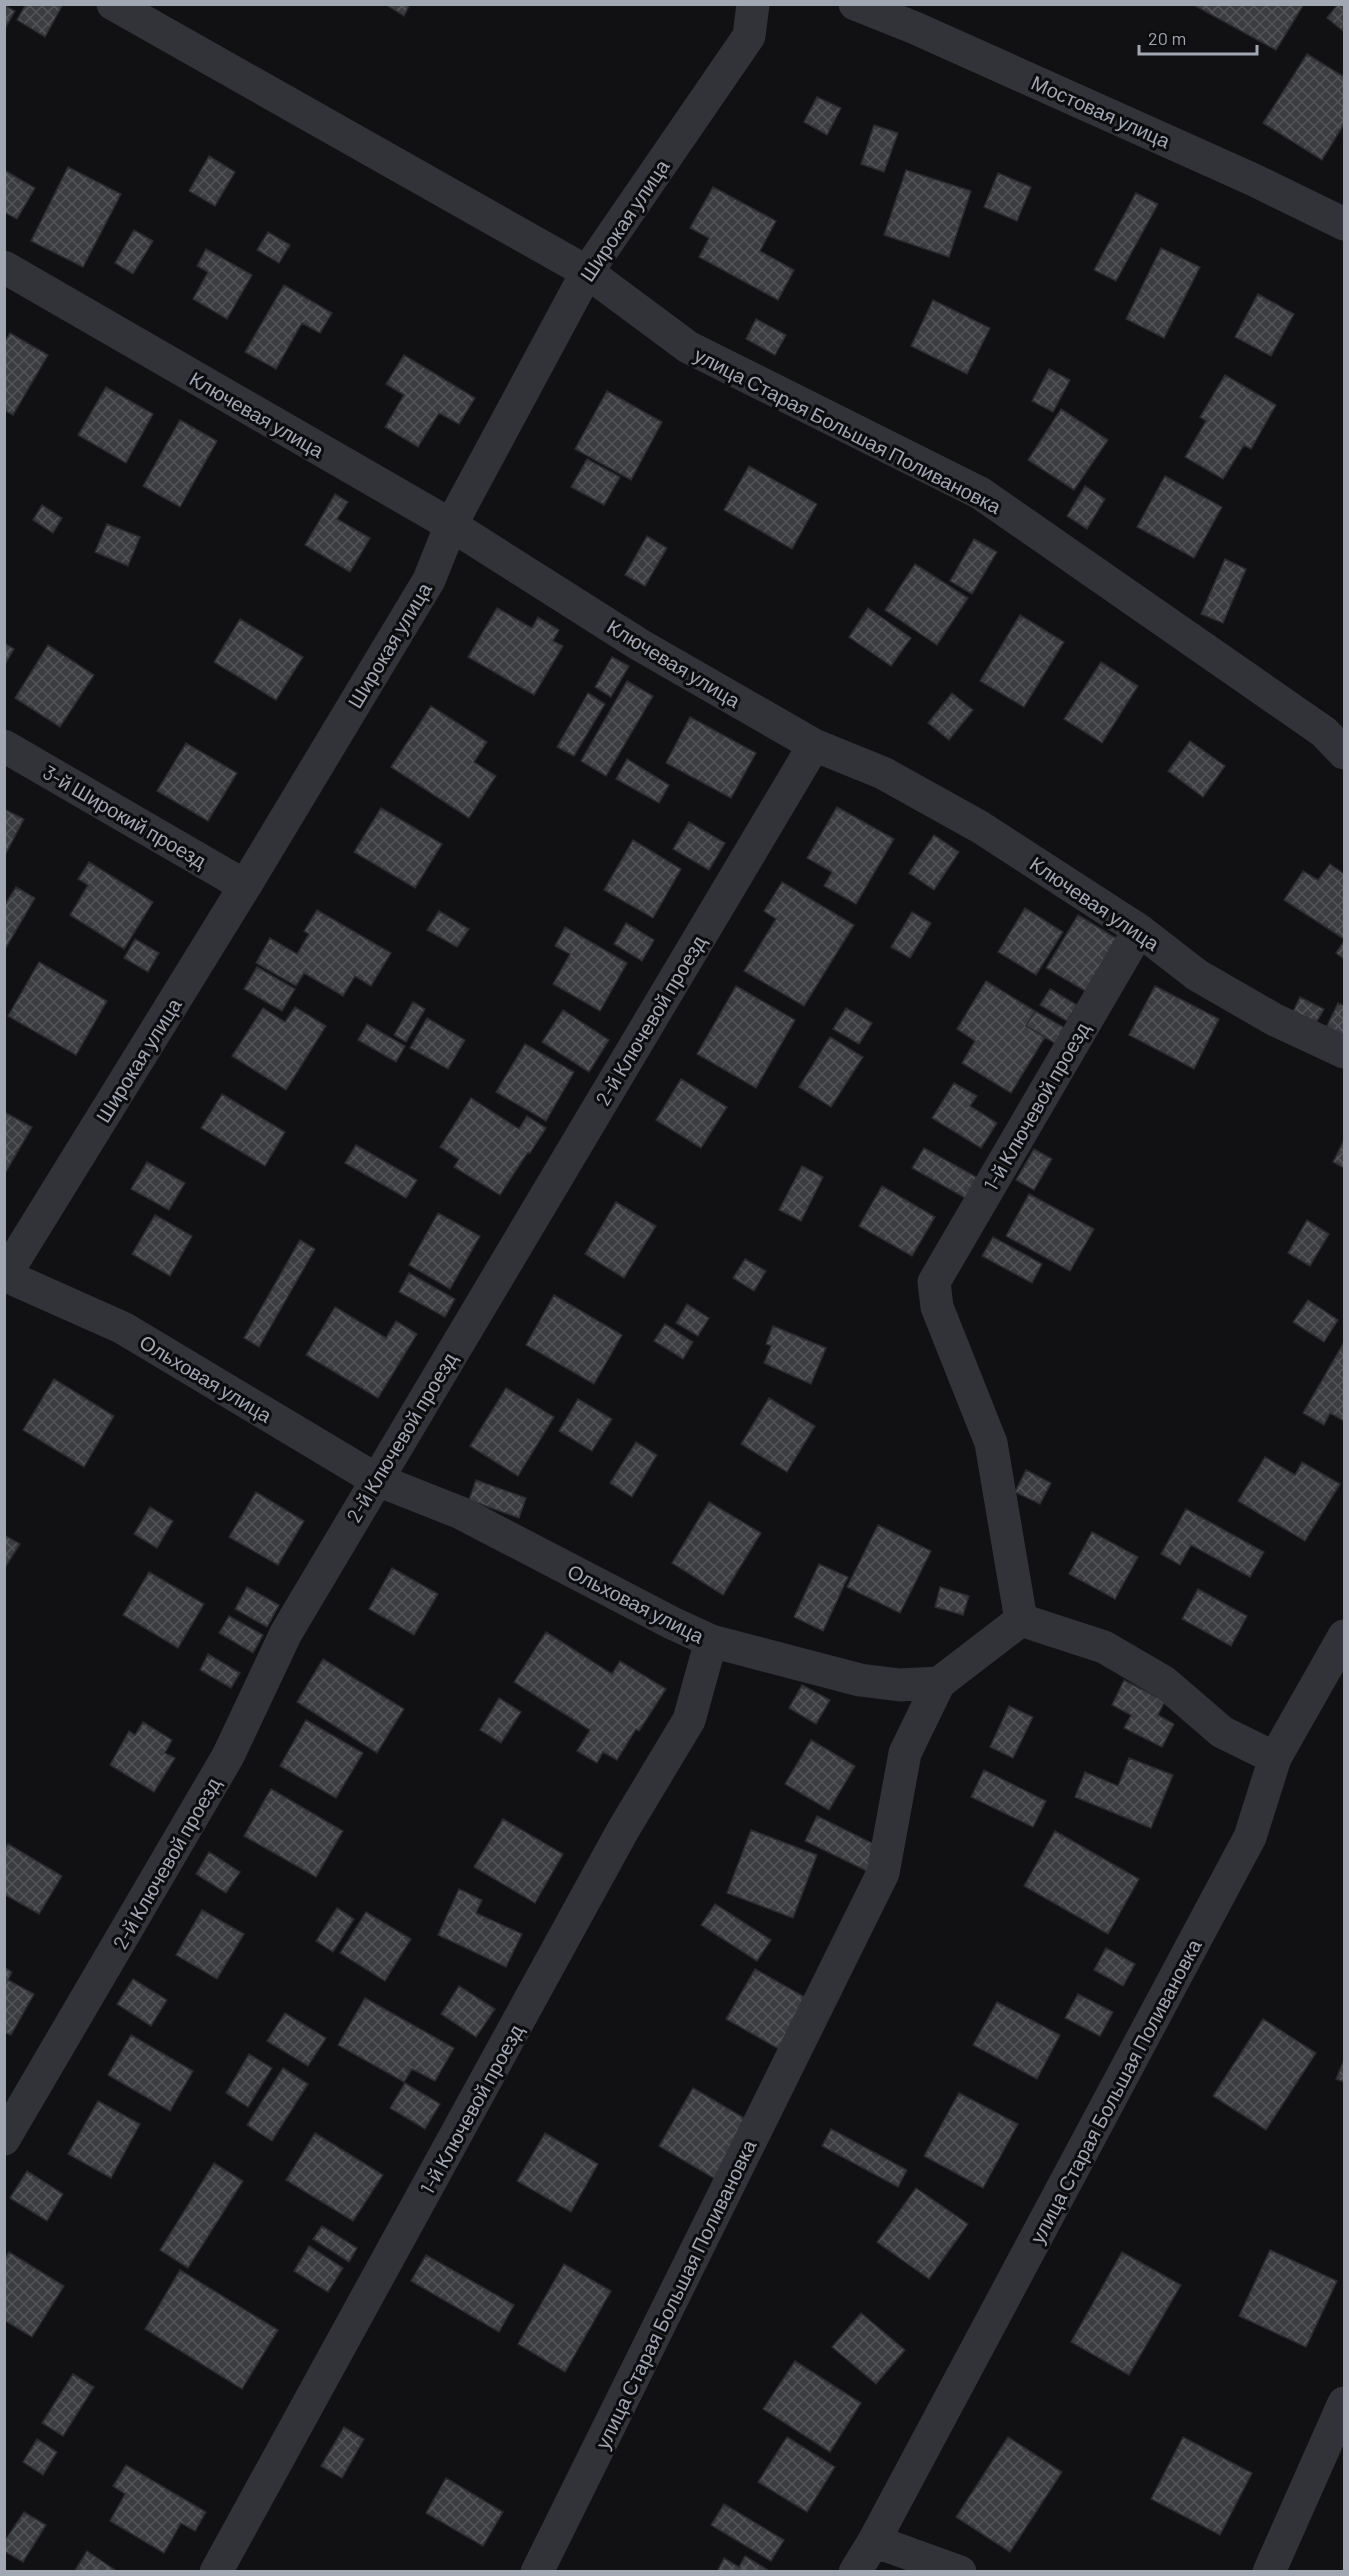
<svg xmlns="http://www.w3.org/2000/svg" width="1349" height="2576" viewBox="0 0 1349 2576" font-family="Barlow,sans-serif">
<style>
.building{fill:url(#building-cross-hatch);stroke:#2b2b2f;stroke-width:1.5}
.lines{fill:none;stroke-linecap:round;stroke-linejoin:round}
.minor{stroke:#323338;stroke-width:33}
.labels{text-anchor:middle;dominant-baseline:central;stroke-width:6;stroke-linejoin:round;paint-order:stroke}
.street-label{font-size:20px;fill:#a2a7b4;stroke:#0c0c0e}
</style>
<defs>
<pattern id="building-cross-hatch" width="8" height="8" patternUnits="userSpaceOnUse" patternTransform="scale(1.5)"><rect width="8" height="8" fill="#3b3c40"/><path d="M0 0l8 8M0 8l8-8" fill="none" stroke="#545559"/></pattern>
</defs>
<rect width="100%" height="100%" fill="#111113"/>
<path class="building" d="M26 4H63L45 37 17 20Z
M385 4H410L404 16Z
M1192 4H1304L1276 50Z
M1338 4H1344L1343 31 1327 18Z
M4 5 15 11 4 30Z
M1307 54 1344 77V124L1322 160 1263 123Z
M817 97 841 108 827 135 804 122Z
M874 125 898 133 884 172 861 164Z
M209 156 235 172 215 206 189 191Z
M68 167 121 194 83 267 31 241Z
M4 170 35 188 17 219 4 212Z
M906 170 971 191 949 257 884 235Z
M998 173 1031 187 1017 221 984 207Z
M713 187 776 221 760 251 794 270 778 300 699 257 709 238 690 228Z
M1136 193 1158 204 1116 281 1094 270Z
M134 230 153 241 133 274 115 263Z
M268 232 290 245 279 263 257 250Z
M1161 248 1200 267 1164 338 1126 319Z
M206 249 252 275 227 319 193 299 208 272 197 266Z
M284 285 332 313 320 333 302 323 276 369 245 352Z
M1258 294 1294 314 1271 356 1235 337Z
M933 300 990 328 967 374 911 346Z
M756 319 786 335 775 355 746 339Z
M10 333 48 355 13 415 4 410V343Z
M404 355 475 398 459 424 439 413 418 447 385 427 404 395 386 384Z
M1049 369 1070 380 1053 412 1032 401Z
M1225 375 1276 405 1251 449 1244 445 1223 479 1185 457 1206 421 1200 417Z
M106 387 153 414 126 463 78 435Z
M607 391 662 422 631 480 575 449Z
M1061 409 1108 440 1074 490 1028 460Z
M180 420 217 441 180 507 143 486Z
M587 459 620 477 604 505 571 487Z
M749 466 817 504 792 549 724 510Z
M1165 476 1222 507 1194 558 1137 527Z
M1085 486 1105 499 1087 529 1067 516Z
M335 494 348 502 337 519 370 538 350 572 305 545Z
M42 505 62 518 53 533 33 520Z
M107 524 140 537 128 566 95 552Z
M647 536 667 548 645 586 625 575Z
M974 539 997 552 972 594 950 581Z
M1225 559 1246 569 1223 623 1201 614Z
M915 564 968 598 937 645 885 610Z
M497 608 532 628 538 617 559 630 553 641 563 646 534 695 468 657Z
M868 608 911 638 891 666 849 637Z
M1020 615 1064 642 1024 707 980 681Z
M240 619 303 657 276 700 214 662Z
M4 643 14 649 4 666Z
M48 645 94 675 60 727 15 698Z
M612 657 629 666 611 697 595 687Z
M1101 662 1138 686 1102 743 1064 719Z
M627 681 653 696 606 776 581 761Z
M588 693 605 704 574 756 557 747Z
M952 693 973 710 949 740 928 723Z
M431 706 487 742 474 762 496 776 469 818 391 767Z
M690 717 756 753 731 798 666 763Z
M1190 741 1225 766 1203 797 1168 771Z
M186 743 237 773 208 821 157 791Z
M627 759 669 785 659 803 616 779Z
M837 807 894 839 856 904 824 886 832 872 807 858Z
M381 808 442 844 415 888 354 852Z
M4 809 24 819 4 857Z
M689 822 725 843 709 870 673 849Z
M934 835 959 852 934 890 909 873Z
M633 840 681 869 653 918 604 890Z
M89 862 153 902 124 949 70 915 88 885 78 879Z
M1330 864 1344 874V939L1284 900 1303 871 1318 880Z
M782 882 854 925 804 1006 744 971 776 919 764 911Z
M16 887 35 898 4 951V906Z
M1025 908 1063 932 1036 975 998 952Z
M317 910 391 953 371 986 355 976 343 996 304 973 296 986 256 963 270 938 297 954 309 934 304 931Z
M439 911 469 929 457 947 427 930Z
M912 912 931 923 910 958 891 947Z
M1078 915 1119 940 1087 992 1046 968Z
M626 923 654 940 642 961 614 944Z
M565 927 627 963 600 1011 553 984 570 954 555 946Z
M135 939 159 953 148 972 124 958Z
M1344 941V959L1336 953Z
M39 962 107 1001 76 1055 8 1016Z
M257 967 295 989 282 1011 244 989Z
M986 981 1035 1011 1026 1026 1045 1037 1011 1093 962 1063 975 1041 957 1029Z
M736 986 795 1020 756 1088 697 1054Z
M1155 986 1219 1019 1194 1069 1129 1035Z
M1050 989 1077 1005 1067 1021 1040 1005Z
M1300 997 1324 1009 1315 1025 1292 1014Z
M413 1002 425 1009 406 1042 394 1035Z
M1338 1003 1344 1006V1032L1342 1038 1325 1030Z
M295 1007 326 1026 286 1090 232 1056 263 1008 285 1022Z
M846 1008 872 1023 859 1044 833 1029Z
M563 1010 609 1040 589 1072 542 1042Z
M1035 1011 1072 1032 1063 1048 1026 1026Z
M427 1018 465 1040 448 1069 410 1048Z
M367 1024 405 1046 396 1062 358 1040Z
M830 1037 863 1057 831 1107 799 1087Z
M525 1044 574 1072 546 1121 496 1092Z
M681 1079 727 1107 701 1148 656 1120Z
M954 1083 977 1096 970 1106 997 1123 981 1148 932 1118Z
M222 1094 285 1132 265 1166 201 1128Z
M471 1098 519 1129 527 1116 546 1128 530 1153 528 1152 500 1195 454 1167 459 1159 440 1147Z
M4 1112 32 1127 4 1175Z
M1343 1142 1344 1143V1168L1333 1162Z
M356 1145 417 1180 406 1198 345 1163Z
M924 1148 978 1178 967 1199 912 1168Z
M1034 1149 1052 1159 1034 1190 1016 1180Z
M147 1162 185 1183 169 1210 131 1189Z
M802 1166 823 1177 801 1221 779 1210Z
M882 1186 935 1217 912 1256 859 1226Z
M1029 1194 1094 1229 1070 1271 1006 1236Z
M616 1202 656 1226 624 1278 585 1254Z
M438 1213 480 1236 450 1289 409 1265Z
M155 1215 192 1236 170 1276 132 1254Z
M1307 1220 1329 1234 1310 1266 1288 1253Z
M993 1237 1042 1264 1032 1283 982 1256Z
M300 1240 315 1249 259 1347 244 1338Z
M745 1259 766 1271 754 1291 733 1278Z
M409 1273 455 1299 445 1317 399 1292Z
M554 1295 622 1335 594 1384 526 1345Z
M1308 1300 1338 1320 1324 1342 1293 1322Z
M687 1304 709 1318 698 1336 676 1323Z
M335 1307 386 1338 396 1321 417 1334 378 1398 306 1355Z
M665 1324 693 1342 683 1359 654 1341Z
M773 1326 826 1348 811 1384 764 1363 771 1346 766 1344Z
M1344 1342V1421L1330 1413 1324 1425 1303 1413Z
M54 1379 114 1416 84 1467 23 1430Z
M506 1388 554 1417 518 1476 470 1446Z
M769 1398 815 1426 787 1472 741 1444Z
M578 1399 612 1419 592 1451 559 1431Z
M636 1442 657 1455 632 1497 610 1483Z
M1265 1457 1295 1475 1302 1462 1340 1484 1305 1541 1238 1501Z
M1026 1470 1051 1483 1040 1504 1015 1492Z
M476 1480 526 1498 519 1518 469 1500Z
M256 1492 304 1521 278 1565 229 1537Z
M709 1502 761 1533 723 1595 672 1563Z
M150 1507 173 1521 157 1548 134 1534Z
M1186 1509 1264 1552 1250 1577 1191 1545 1180 1565 1161 1554Z
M878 1525 931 1551 900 1613 847 1587Z
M1092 1532 1138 1557 1115 1599 1069 1574Z
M4 1535 20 1544 4 1569Z
M819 1564 848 1577 823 1631 794 1617Z
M392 1568 438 1594 414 1635 369 1609Z
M149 1572 204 1604 178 1648 123 1615Z
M247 1587 279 1605 267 1627 235 1609Z
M940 1587 969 1596 963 1615 935 1607Z
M1198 1589 1247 1616 1231 1646 1182 1619Z
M229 1616 263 1635 253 1653 219 1633Z
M546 1632 612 1674 620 1661 666 1689 639 1731 636 1729 617 1760 603 1752 597 1763 577 1751 590 1730 514 1682Z
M208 1654 240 1673 231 1688 200 1670Z
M323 1659 404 1709 377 1753 297 1702Z
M1124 1680 1165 1701 1158 1715 1174 1724 1162 1747 1124 1728 1131 1715 1112 1705Z
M802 1685 830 1700 816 1724 789 1708Z
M499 1698 521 1712 501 1743 480 1730Z
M1009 1706 1033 1717 1013 1758 990 1747Z
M306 1720 363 1753 336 1798 280 1766Z
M143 1722 172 1740 165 1753 175 1758 154 1792 110 1765 129 1731 135 1735Z
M811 1740 855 1766 829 1810 785 1784Z
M1129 1758 1173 1775 1151 1828 1075 1797 1085 1772 1118 1786Z
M984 1770 1046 1801 1033 1827 971 1797Z
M271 1789 343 1831 316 1877 244 1836Z
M817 1816 880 1847 867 1871 805 1841Z
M503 1819 563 1854 535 1903 474 1867Z
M751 1830 817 1855 793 1918 727 1893Z
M1055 1831 1139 1879 1108 1934 1024 1886Z
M8 1844 62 1876 39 1914 4 1894V1850Z
M209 1852 240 1872 226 1893 196 1874Z
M459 1889 482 1900 476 1913 522 1934 506 1967 438 1935Z
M715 1904 771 1940 757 1961 701 1925Z
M337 1908 354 1919 333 1952 316 1941Z
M202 1910 244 1934 217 1979 176 1955Z
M366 1912 411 1939 385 1981 340 1953Z
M1106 1948 1135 1964 1123 1986 1094 1970Z
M4 1967 12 1972 8 1980 34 1994 11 2035 4 2032Z
M755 1969 808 1999 779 2049 726 2019Z
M133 1979 167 2000 151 2026 117 2004Z
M459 1986 495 2009 476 2037 441 2014Z
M1078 1994 1113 2012 1100 2036 1065 2018Z
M365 1998 454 2048 435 2081 412 2069 404 2082 338 2045Z
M997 2002 1060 2035 1037 2079 973 2045Z
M285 2013 326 2038 308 2066 267 2041Z
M1263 2019 1316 2053 1266 2130 1213 2096Z
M131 2035 193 2071 170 2111 108 2075Z
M249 2054 272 2068 248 2107 226 2093Z
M1344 2060V2082L1336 2079Z
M283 2068 308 2084 272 2141 247 2125Z
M405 2083 440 2104 425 2129 390 2108Z
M693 2088 751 2122 717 2180 659 2146Z
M959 2093 1018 2124 983 2188 924 2156Z
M98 2101 140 2124 111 2178 68 2154Z
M831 2129 907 2170 898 2187 822 2146Z
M315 2133 383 2175 353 2221 286 2180Z
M545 2133 598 2164 571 2212 517 2181Z
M214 2163 243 2181 188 2268 160 2250Z
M27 2171 63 2194 47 2221 10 2198Z
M916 2188 968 2224 929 2279 877 2242Z
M322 2226 357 2248 349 2262 313 2239Z
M309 2246 343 2268 328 2292 294 2271Z
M1270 2250 1337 2281 1306 2347 1239 2316Z
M9 2252 64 2286 32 2337 4 2320V2259Z
M1122 2252 1181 2285 1129 2375 1071 2342Z
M426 2255 514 2305 499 2332 411 2281Z
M564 2264 611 2291 565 2372 518 2344Z
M180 2270 278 2330 242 2389 145 2329Z
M861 2313 905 2350 876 2384 832 2347Z
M795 2361 861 2403 830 2452 763 2409Z
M73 2374 94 2387 63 2436 42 2423Z
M344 2427 364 2439 342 2478 321 2466Z
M787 2437 835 2467 807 2512 758 2482Z
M1008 2437 1062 2472 1010 2552 956 2517Z
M1183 2437 1252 2473 1220 2535 1151 2499Z
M37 2439 57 2452 43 2475 23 2462Z
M126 2465 206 2512 195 2531 181 2523 164 2553 110 2521 125 2494 113 2486Z
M446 2478 503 2512 483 2546 426 2513Z
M724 2504 784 2540 771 2561 711 2525Z
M24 2512 46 2525 23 2562 4 2551V2542Z
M87 2551 118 2572H74Z
M745 2556 771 2572H717L724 2558 739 2567Z"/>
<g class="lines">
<path class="minor" d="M113 4 587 272 688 347 980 493 1324 732 1344 753
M855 4 915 28 1254 180 1344 224
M4 267 451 525 640 645 814 745 883 773 980 827 1139 930 1197 975 1275 1020 1344 1052
M4 746 245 886
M4 1275 123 1328 375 1479 461 1513 672 1623 711 1641 860 1680 900 1685 939 1683 1021 1620 1104 1647 1164 1682 1222 1732 1275 1758
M4 1277 245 886 429 580 451 525 587 272 749 36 753 4
M1021 1620 991 1443 937 1307 934 1282 1139 930
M4 2139 228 1756 286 1633 814 745
M874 2541 960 2572
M216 2572 623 1830 689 1720 711 1641
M537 2572 883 1873 905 1753 939 1683
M855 2572 874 2541 1250 1837 1275 1758 1344 1636
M1269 2572 1344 2403"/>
</g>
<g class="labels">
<g class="street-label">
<text transform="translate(1101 111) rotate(24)">Мостовая улица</text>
<text transform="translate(624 220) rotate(-56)">Широкая улица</text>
<text transform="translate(257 414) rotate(30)">Ключевая улица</text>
<text transform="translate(848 430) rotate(27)">улица Старая Большая Поливановка</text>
<text transform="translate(389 645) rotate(-59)">Широкая улица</text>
<text transform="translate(674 663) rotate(31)">Ключевая улица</text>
<text transform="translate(125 816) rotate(30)">3-й Широкий проезд</text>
<text transform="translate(1095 903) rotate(34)">Ключевая улица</text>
<text transform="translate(650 1020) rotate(-59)">2-й Ключевой проезд</text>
<text transform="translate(138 1060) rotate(-58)">Широкая улица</text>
<text transform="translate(1036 1106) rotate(-60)">1-й Ключевой проезд</text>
<text transform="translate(206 1378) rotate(31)">Ольховая улица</text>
<text transform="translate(401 1437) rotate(-59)">2-й Ключевой проезд</text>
<text transform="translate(636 1603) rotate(27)">Ольховая улица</text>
<text transform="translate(166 1863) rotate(-60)">2-й Ключевой проезд</text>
<text transform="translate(1115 2091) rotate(-62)">улица Старая Большая Поливановка</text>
<text transform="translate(471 2109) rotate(-61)">1-й Ключевой проезд</text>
<text transform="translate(675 2294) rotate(-64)">улица Старая Большая Поливановка</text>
</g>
</g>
<rect width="1349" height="2576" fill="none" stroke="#a2a7b4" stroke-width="12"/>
<path d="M1139 45v9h118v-9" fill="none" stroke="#a2a7b4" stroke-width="3"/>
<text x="1148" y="45" font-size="18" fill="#a2a7b4" stroke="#0c0c0e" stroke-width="4.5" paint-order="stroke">20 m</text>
</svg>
